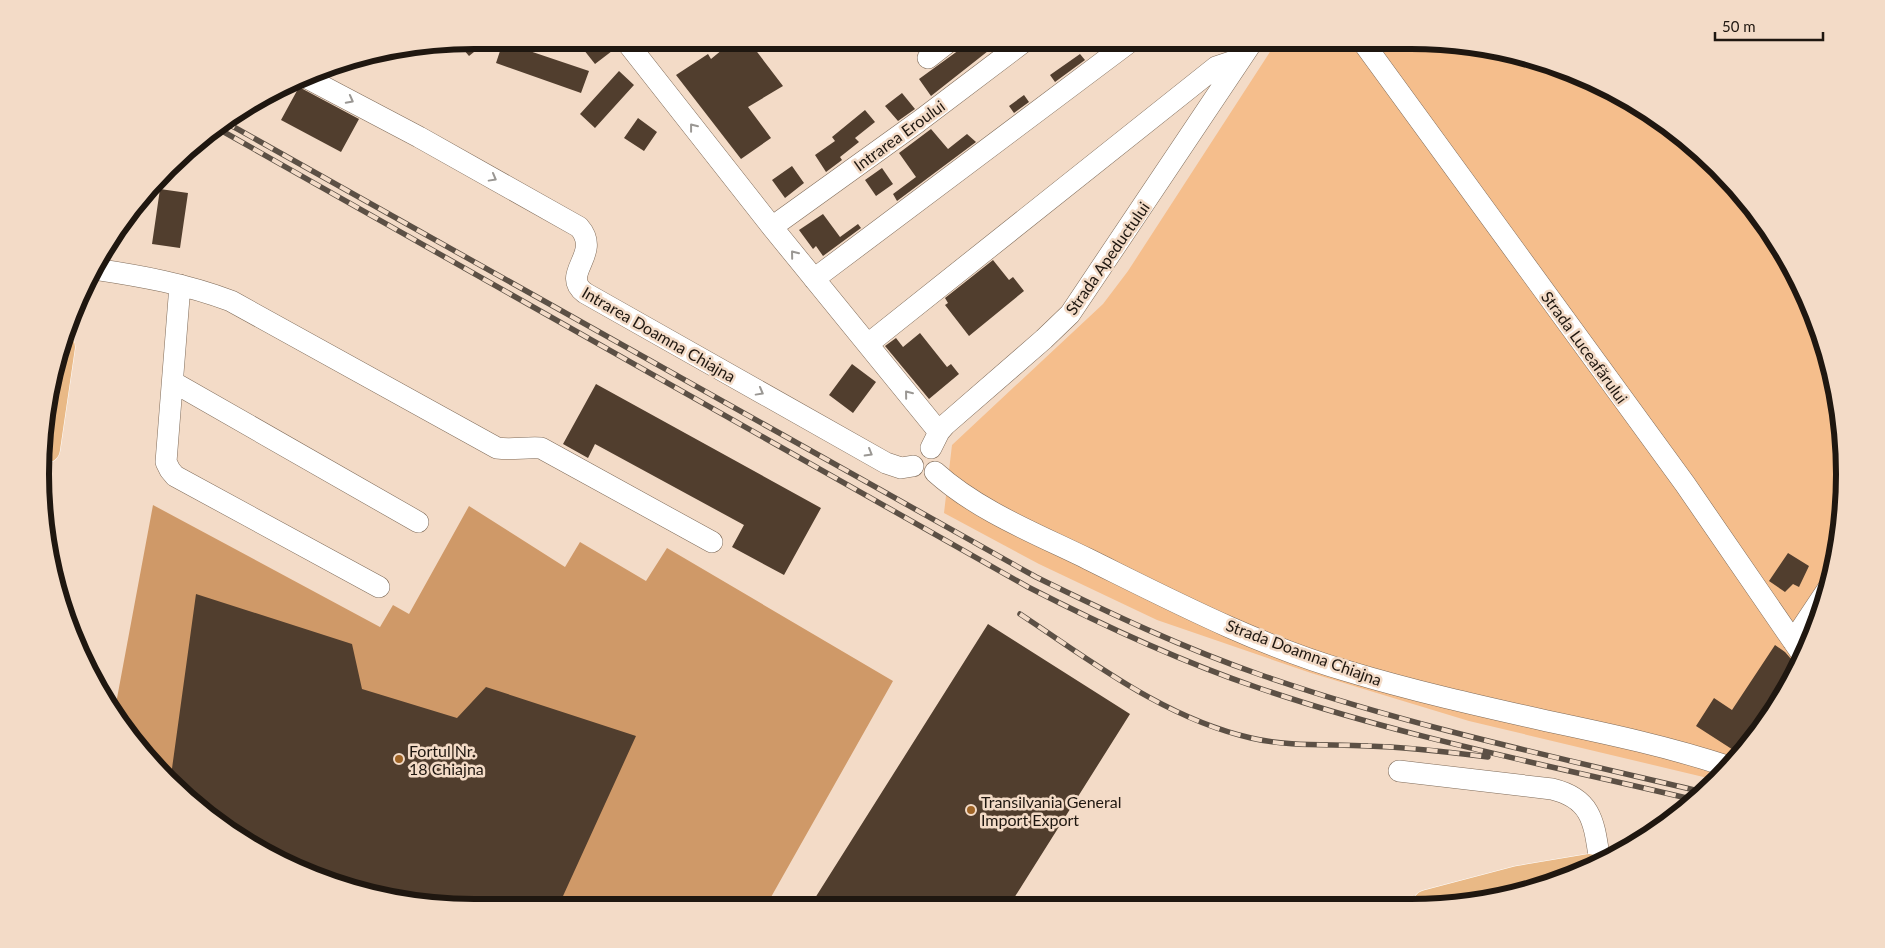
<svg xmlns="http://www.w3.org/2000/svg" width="1885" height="948" viewBox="0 0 1885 948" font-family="Lato,sans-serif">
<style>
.green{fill:#f5be8c}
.forest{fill:#cf9968}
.building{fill:#513e2e}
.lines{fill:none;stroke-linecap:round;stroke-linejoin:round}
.minor-casing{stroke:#7f6b59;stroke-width:22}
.major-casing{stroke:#fff;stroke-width:29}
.minor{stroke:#fff;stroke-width:21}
.major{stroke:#e9b986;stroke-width:28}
.rail-casing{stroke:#5c5045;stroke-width:5.5}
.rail{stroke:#f3dbc7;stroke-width:4;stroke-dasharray:11;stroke-linecap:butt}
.oneway{stroke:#9a9793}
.poi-dot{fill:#9f6426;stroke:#f3dbc7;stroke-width:2}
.labels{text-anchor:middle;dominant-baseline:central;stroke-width:5;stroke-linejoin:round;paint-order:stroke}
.street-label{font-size:16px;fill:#1f1710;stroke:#f3dbc7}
.poi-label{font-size:16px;fill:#1f1710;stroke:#f3dbc7;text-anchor:start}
.rim{fill:none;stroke:#1f1710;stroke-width:6}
</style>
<rect width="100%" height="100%" fill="#f3dbc7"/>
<path class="green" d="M1277 41H1439L1523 55 1603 85 1675 130 1737 188 1787 257 1822 334 1841 417 1844 502 1830 586 1800 666 1737 760 1716 780 1469 721 1311 673 1157 620 1039 564 944 513 952 445 1103 304 1128 271Z"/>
<path class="forest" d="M153 505 380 627 393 605 409 614 469 506 565 567 580 542 646 581 667 548 893 681 766 906 446 907 362 893 282 863 167 781 115 709Z"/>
<path class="building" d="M474 40H489L469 56 458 43Z
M576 40H603L612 51 595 64Z
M734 40H748L783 86 748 107 771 138 741 159 676 75 708 54 711 59Z
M963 40H1002L931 96 919 79 959 50Z
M503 42 589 71 581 93 496 63Z
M1080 54 1085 60 1055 82 1050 75Z
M619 71 634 85 595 128 580 114Z
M299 87 359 119 341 152 281 120Z
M902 93 915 109 898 121 885 106Z
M1024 95 1029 102 1014 113 1009 106Z
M865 110 875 122 855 138 859 142 840 157 842 160 826 172 815 155 835 141 832 137Z
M638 118 657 132 644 151 624 138Z
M931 129 948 149 967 134 976 142 897 201 893 194 916 177 899 153Z
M792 166 804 183 785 198 772 180Z
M882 168 893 184 876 196 865 180Z
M160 189 188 193 180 248 152 244Z
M823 214 840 237 858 224 861 228 823 256 816 246 813 249 799 230Z
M993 260 1009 280 1013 277 1024 291 969 336 945 305 948 303 945 298Z
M920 333 947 367 951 364 959 374 929 399 885 346 896 338 903 347Z
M852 364 876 382 853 413 829 395Z
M596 384 821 508 784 575 732 547 744 525 595 444 588 458 563 444Z
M1788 553 1809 566 1799 587 1793 584 1785 592 1769 581Z
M196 594 352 644 362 689 457 718 486 687 636 736 558 907H446L362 893 282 863 170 783Z
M988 624 1130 714 1009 906H810Z
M1775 645 1785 652 1799 668 1741 755 1696 726 1714 698 1732 710Z"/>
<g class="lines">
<defs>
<path id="minor" d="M625 40 772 227 939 432
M1362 41 1685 484 1804 657
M928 58 951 40
M307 78 419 137 579 227C603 254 559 274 585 293L886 463 901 468 913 466
M772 227 918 122 1025 41
M94 269C141 276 186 284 231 301L497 448C512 450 526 447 541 448L712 542
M814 279 1131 41
M180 285 166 462 170 470 175 476 379 587
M868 344 1216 67 1240 59
M173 382 418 522
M931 448 939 432 945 425 1044 339 1070 314 1253 41
M935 472C978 511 1037 534 1088 559 1171 600 1257 645 1347 671 1413 691 1480 706 1547 721 1609 734 1670 747 1730 767
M1793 641 1831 584
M1399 771 1552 789C1594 799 1594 825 1600 862"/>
<path id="major" d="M46 449 61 347
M1427 904 1518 880 1589 868"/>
</defs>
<use href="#minor" class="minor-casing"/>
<use href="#major" class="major-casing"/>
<use href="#minor" class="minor"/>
<use href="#major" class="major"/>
<defs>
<path id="rail" d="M225 122 1036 577C1109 613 1183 648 1261 675 1405 725 1555 757 1703 792
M215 127 1028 587C1102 625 1177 660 1256 687 1398 736 1548 765 1695 800
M1020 614C1093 662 1164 718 1251 738 1289 747 1329 744 1368 746 1408 747 1448 752 1488 757"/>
</defs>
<use href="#rail" class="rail-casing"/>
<use href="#rail" class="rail"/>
</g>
<defs><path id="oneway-chevron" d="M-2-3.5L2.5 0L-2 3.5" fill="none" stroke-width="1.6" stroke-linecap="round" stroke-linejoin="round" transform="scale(1.25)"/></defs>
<g class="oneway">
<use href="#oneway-chevron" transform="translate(350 100) rotate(28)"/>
<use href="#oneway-chevron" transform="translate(693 127) rotate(-128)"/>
<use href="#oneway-chevron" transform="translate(493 178) rotate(29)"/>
<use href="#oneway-chevron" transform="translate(794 254) rotate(-129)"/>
<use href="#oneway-chevron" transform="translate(760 392) rotate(29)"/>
<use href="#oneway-chevron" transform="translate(908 394) rotate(-129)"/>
<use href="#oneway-chevron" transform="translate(869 453) rotate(30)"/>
</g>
<g class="poi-dot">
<circle cx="399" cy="759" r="5"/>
<circle cx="971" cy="810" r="5"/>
</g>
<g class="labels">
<g class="street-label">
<text transform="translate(899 135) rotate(-36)">Intrarea Eroului</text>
<text transform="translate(1107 258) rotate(-55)">Strada Apeductului</text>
<text transform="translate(659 334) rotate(30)">Intrarea Doamna Chiajna</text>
<text transform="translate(1585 347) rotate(54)">Strada Luceafărului</text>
<text transform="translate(1304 652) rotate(20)">Strada Doamna Chiajna</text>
</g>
<g class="poi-label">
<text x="409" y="750">Fortul Nr.<tspan x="409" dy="18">18 Chiajna</tspan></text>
<text x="981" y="801">Transilvania General<tspan x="981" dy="18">Import Export</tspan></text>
</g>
</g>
<path d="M0 0H1885V948H0ZM474 49H1411A425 425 0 0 1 1836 474V474A425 425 0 0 1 1411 899H474A425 425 0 0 1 49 474V474A425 425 0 0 1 474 49Z" fill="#f3dbc7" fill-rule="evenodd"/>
<path class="rim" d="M474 49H1411A425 425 0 0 1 1836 474V474A425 425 0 0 1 1411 899H474A425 425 0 0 1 49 474V474A425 425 0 0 1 474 49Z"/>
<path d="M1715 32v8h108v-8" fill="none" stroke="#1f1710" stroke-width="2.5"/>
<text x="1722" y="32" font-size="15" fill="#1f1710" stroke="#f3dbc7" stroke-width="4" paint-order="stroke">50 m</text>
</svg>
